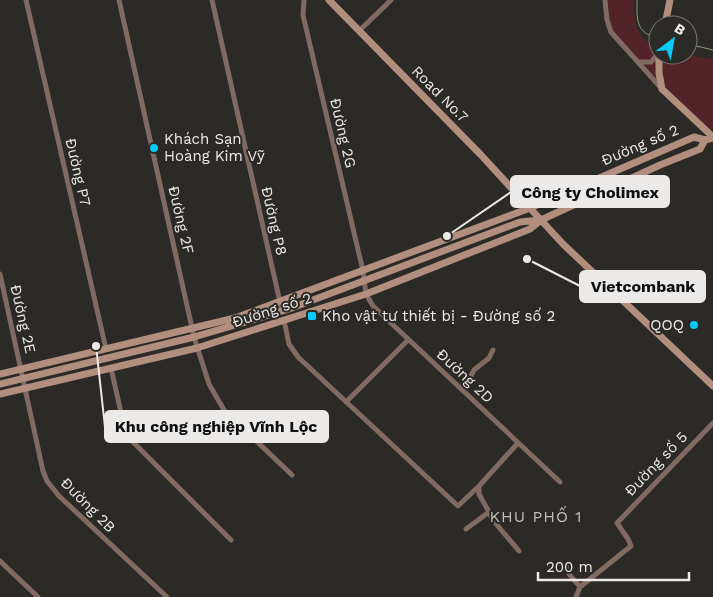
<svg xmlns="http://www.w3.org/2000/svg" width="713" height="597" viewBox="0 0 713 597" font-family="'Work Sans',sans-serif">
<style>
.green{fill:#522328}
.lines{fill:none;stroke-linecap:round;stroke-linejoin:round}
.stream{stroke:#8c9e7f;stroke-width:1}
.street{stroke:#816a60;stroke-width:5}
.secondary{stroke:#b28e7e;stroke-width:7}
.poi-dot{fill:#09cafa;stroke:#2c2a26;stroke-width:2}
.labels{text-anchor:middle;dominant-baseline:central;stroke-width:4;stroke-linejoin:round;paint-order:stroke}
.street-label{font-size:15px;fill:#eceae8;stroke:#2c2a26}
.poi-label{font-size:15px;fill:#eceae8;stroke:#2c2a26;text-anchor:start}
.neighbourhood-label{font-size:16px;letter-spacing:1px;fill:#c1bdb9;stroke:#2c2a26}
.leader{fill:none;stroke:#eceae8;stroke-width:2}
.callout-dot{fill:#eceae8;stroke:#2c2a26;stroke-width:2}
.callout{fill:#eceae8;stroke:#eceae8;stroke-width:2}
.callout-label{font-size:16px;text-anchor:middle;font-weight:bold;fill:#111}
</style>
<rect width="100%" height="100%" fill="#2c2a26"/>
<path class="green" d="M608 0H634C634 22 634 38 658 47V55H688L713 59V128L708 131 615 35 609 21Z"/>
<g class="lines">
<path class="stream" d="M637 0C637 19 635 33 658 38
M688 44 713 50"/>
<path class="street" d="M26 0 106 349
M119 0 194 337 209 384 224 410 292 475
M212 0 282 311
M304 0 303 15 363 271 366 294 373 306 560 482
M605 0 607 20 611 32 662 89
M359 31 391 0
M638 62H651L658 54
M0 274 43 471 47 481 59 496 167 597
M284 320 289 344 298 357 458 506 479 486
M111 368 126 435 231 540
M463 391 474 370 489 358 493 350
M346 402 408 340
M518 443 479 486V494L489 512 492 519 519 551
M466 529 489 512
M0 561 38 597
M570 563 569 574 580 587
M576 597 580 587 631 546 628 539 617 523 713 423"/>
<path class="secondary" d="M329 0 481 155 563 244 713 386
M665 25 670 0
M659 55V73L662 89 713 137
M0 374 235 318 530 208 694 137 705 140 713 138
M0 384 194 337 289 309 520 222 540 220
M0 394 197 348 366 294 530 229 541 220 660 165 700 149 705 140"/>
</g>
<g class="poi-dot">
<circle cx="154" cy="148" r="5"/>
<rect x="307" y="311" width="10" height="10" rx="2.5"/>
<circle cx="694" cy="325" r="5"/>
</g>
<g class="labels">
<g class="street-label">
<text transform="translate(440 94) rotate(45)">Road No.7</text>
<text transform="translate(343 133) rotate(77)">Đường 2G</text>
<text transform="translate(640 145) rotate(-23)">Đường số 2</text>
<text transform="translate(78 172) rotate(77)">Đường P7</text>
<text transform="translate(181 220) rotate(77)">Đường 2F</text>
<text transform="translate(274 221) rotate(77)">Đường P8</text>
<text transform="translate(272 310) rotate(-18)">Đường số 2</text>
<text transform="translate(23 319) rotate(77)">Đường 2E</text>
<text transform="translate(465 376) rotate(43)">Đường 2D</text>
<text transform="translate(656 464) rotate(-46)">Đường số 5</text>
<text transform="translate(88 505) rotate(45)">Đường 2B</text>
</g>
<g class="poi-label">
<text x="164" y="139">Khách Sạn<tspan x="164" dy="17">Hoàng Kim Vỹ</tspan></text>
<text x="322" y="316">Kho vật tư thiết bị - Đường số 2</text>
<text x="684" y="325" text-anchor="end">QOQ</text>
</g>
<g class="neighbourhood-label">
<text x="536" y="516">KHU PHỐ 1</text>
</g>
</g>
<path class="leader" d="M447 236L511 192M527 259L580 286M96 346L105 427"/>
<g class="callout-dot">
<circle cx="447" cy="236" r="5"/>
<circle cx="527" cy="259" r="5"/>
<circle cx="96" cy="346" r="5"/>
</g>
<g class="callout">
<rect x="511" y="176" width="158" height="31" rx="5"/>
<rect x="580" y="271" width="125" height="31" rx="5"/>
<rect x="105" y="411" width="223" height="31" rx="5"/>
</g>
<g class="callout-label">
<text x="590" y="198">Công ty Cholimex</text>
<text x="643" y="292">Vietcombank</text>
<text x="216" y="432">Khu công nghiệp Vĩnh Lộc</text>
</g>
<g transform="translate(673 40) rotate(32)"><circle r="24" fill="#2c2a26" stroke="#797774"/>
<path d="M0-4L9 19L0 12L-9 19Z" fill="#09cafa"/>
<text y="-8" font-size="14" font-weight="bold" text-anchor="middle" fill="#eceae8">B</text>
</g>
<path d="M538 572v8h151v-8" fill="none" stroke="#eceae8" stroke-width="2.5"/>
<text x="546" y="572" font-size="15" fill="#eceae8" stroke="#2c2a26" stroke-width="4" paint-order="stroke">200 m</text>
</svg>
